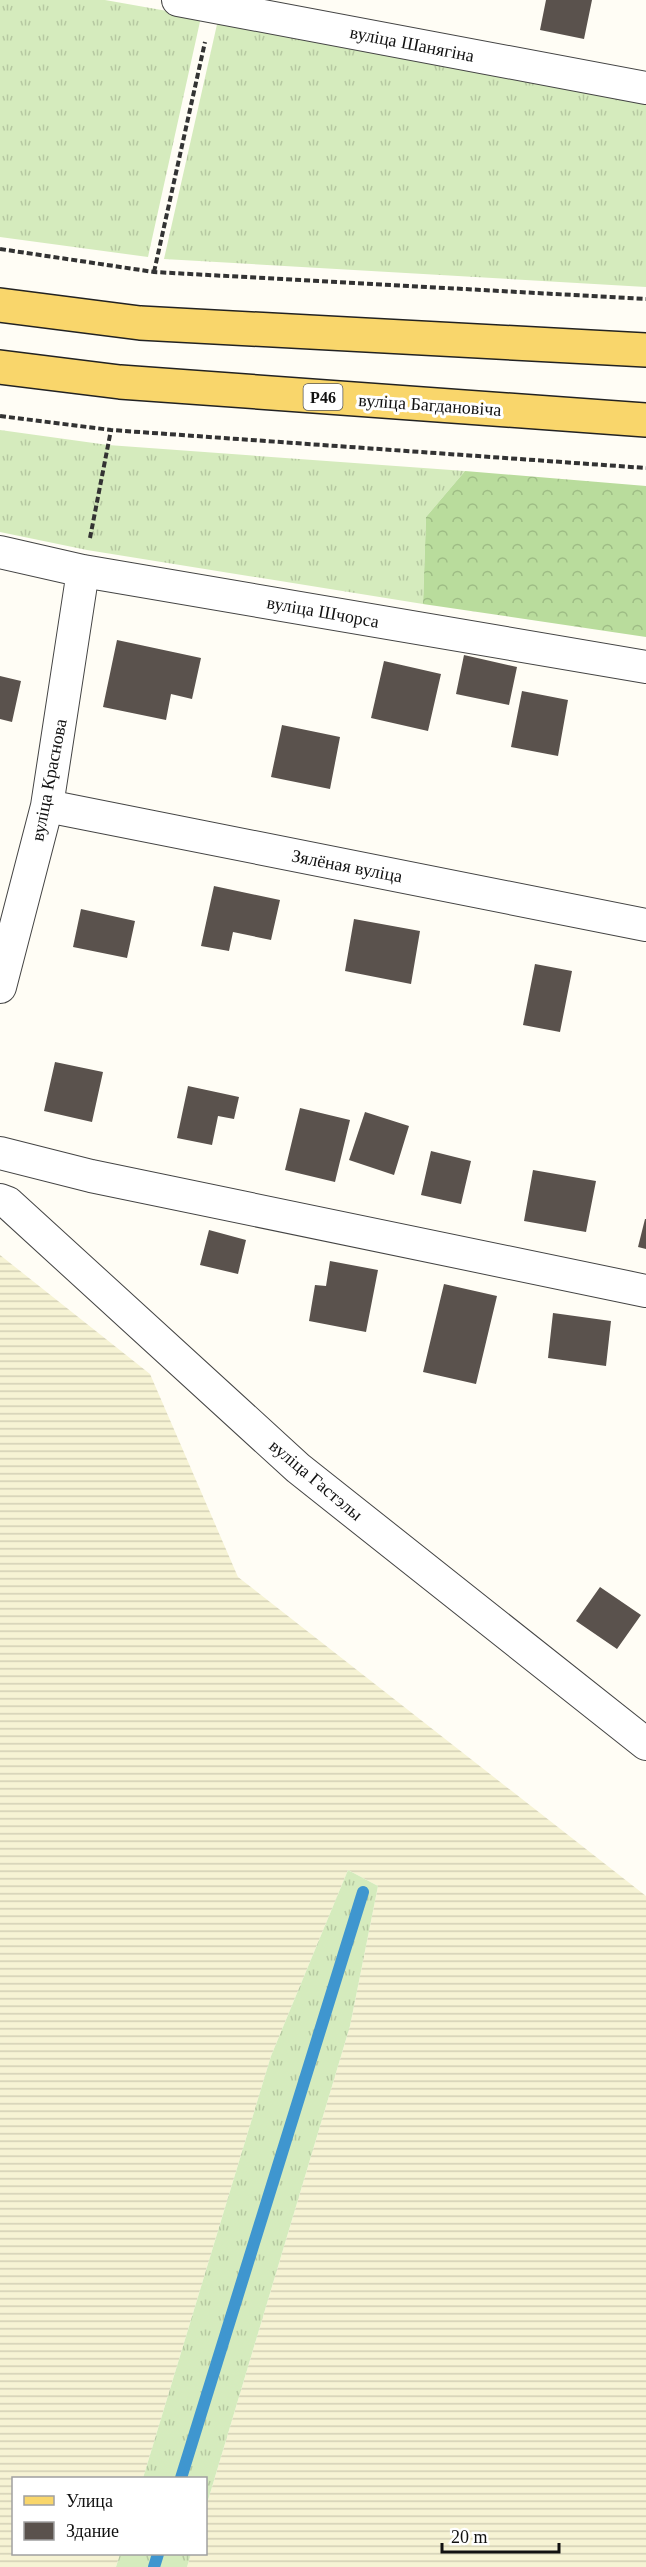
<svg xmlns="http://www.w3.org/2000/svg" width="646" height="2567" viewBox="0 0 646 2567" font-family="'Times New Roman',serif">
<style>
.farmland{fill:url(#farmland-rules)}
.grass{fill:url(#grass-tufts)}
.forest{fill:url(#forest-crowns)}
.lines{fill:none;stroke-linecap:round;stroke-linejoin:round}
.stream{stroke:#3f96cf;stroke-width:12}
.building{fill:#5a524d}
.street-casing{stroke:#444;stroke-width:34}
.primary-casing{stroke:#222;stroke-width:36}
.path{stroke:#333;stroke-width:4;stroke-dasharray:6 3;stroke-linecap:butt}
.street{stroke:#fff;stroke-width:32}
.primary{stroke:#f9d66b;stroke-width:33}
.labels{text-anchor:middle;dominant-baseline:central;stroke-width:6;stroke-linejoin:round;paint-order:stroke}
.shield{fill:#fff;stroke:#585858;stroke-width:1.5}
.shield-label{font-size:16px;font-weight:bold;fill:#111}
.street-label{font-size:18px;fill:#111;stroke:#fff}
</style>
<defs>
<pattern id="farmland-rules" width="6" height="5" patternUnits="userSpaceOnUse" patternTransform="scale(1.5)"><rect width="6" height="5" fill="#f6f3d4"/><path d="M0 2.5h6" fill="none" stroke="#d2cfb5"/></pattern>
<pattern id="grass-tufts" width="24" height="20" patternUnits="userSpaceOnUse" patternTransform="scale(1.5)"><rect width="24" height="20" fill="#d5ebbd"/><path d="M3 7l-1-3M5 7V3M7 7l1-3M15 17l-1-3M17 17v-4M19 17l1-3" fill="none" stroke="#b6c8a1"/></pattern>
<pattern id="forest-crowns" width="20" height="18" patternUnits="userSpaceOnUse" patternTransform="scale(1.5)"><rect width="20" height="18" fill="#b9dc9c"/><path d="M2 6a3 3 0 1 1 6 0M12 15a3 3 0 1 1 6 0" fill="none" stroke="#9ebc85"/></pattern>
</defs>
<rect width="100%" height="100%" fill="#fffdf5"/>
<path class="farmland" d="M0 1255 150 1374 238 1577 646 1896V2567H187L191 2554H206V2507L350 2026 378 1886 348 1870 271 2056 143 2478H14V2554H120L116 2567H0Z"/>
<path class="grass" d="M0 0H105L201 17 148 257 0 237Z
M218 20 646 102V287L164 259Z
M0 430 108 445 465 471 426 517 423 604 87 550 0 532Z
M348 1870 378 1886 350 2026 206 2507V2478H143L271 2056Z
M120 2554H191L187 2567H116Z"/>
<path class="forest" d="M465 471 646 486V637L423 604 426 517Z"/>
<g class="lines">
<path class="stream" d="M181 2478 363 1892
M154 2567 158 2554"/>
</g>
<path class="building" d="M546 0H592L584 39 540 30Z
M117 640 201 658 192 699 171 694 166 720 103 707Z
M464 655 517 667 509 705 456 694Z
M384 661 441 674 428 731 371 718Z
M0 676 21 681 12 722 0 719Z
M522 691 568 700 558 756 511 747Z
M282 725 340 737 330 789 271 777Z
M214 886 280 900 271 940 233 932 229 951 201 946Z
M81 909 135 921 127 958 73 947Z
M354 919 420 931 411 984 345 971Z
M535 964 572 971 560 1032 523 1025Z
M55 1062 103 1072 92 1122 44 1111Z
M188 1086 239 1097 234 1119 218 1116 212 1145 177 1138Z
M300 1108 350 1120 335 1182 285 1170Z
M365 1112 409 1126 394 1175 349 1160Z
M431 1151 471 1161 461 1204 421 1195Z
M533 1170 596 1181 586 1232 524 1221Z
M645 1219H646V1249L638 1247Z
M209 1230 246 1240 238 1274 200 1265Z
M330 1261 378 1270 366 1332 309 1321 315 1285 326 1286Z
M444 1284 497 1296 476 1384 423 1372Z
M553 1313 611 1321 606 1366 548 1358Z
M600 1587 641 1615 617 1649 576 1621Z"/>
<g class="lines">
<defs>
<path id="street" d="M178 0 646 88
M0 552 83 571 646 667
M47 806 646 925
M0 987 47 806 83 571
M0 1153 91 1176 646 1291
M0 1200 8 1203 298 1468 646 1744"/>
<path id="primary" d="M0 305 140 323 646 350
M0 367 120 382 646 420"/>
</defs>
<use href="#street" class="street-casing"/>
<use href="#primary" class="primary-casing"/>
<path class="path" d="M0 249 154 272 646 299
M154 272 205 42
M0 416 111 430 646 468
M90 538 111 430"/>
<use href="#street" class="street"/>
<use href="#primary" class="primary"/>
</g>
<g class="labels">
<rect class="shield" x="303.5" y="384" width="39" height="26" rx="4.5"/>
<g class="shield-label">
<text x="323" y="397">Р46</text>
</g>
<g class="street-label">
<text transform="translate(412 44) rotate(11)">вуліца Шанягіна</text>
<text transform="translate(430 405) rotate(4)">вуліца Багдановіча</text>
<text transform="translate(323 612) rotate(10)">вуліца Шчорса</text>
<text transform="translate(49 780) rotate(-79)">вуліца Краснова</text>
<text transform="translate(347 866) rotate(11)">Зялёная вуліца</text>
<text transform="translate(316 1480) rotate(40)">вуліца Гастэлы</text>
</g>
</g>
<rect x="12" y="2477" width="195" height="78" fill="#ffffff" stroke="#a0a0a0" stroke-width="1.5"/>
<rect x="24" y="2496" width="30" height="9" fill="#f9d66b" stroke="#a0a0a0" stroke-width="1.5"/>
<text x="66" y="2507" font-size="18" fill="#111111">Улица</text>
<rect x="24" y="2522" width="30" height="18" fill="#5a524d" stroke="#a0a0a0" stroke-width="1.5"/>
<text x="66" y="2537" font-size="18" fill="#111111">Здание</text>
<path d="M442 2543v9h117v-9" fill="none" stroke="#111111" stroke-width="3"/>
<text x="451" y="2543" font-size="18" fill="#111111" stroke="#ffffff" stroke-width="4.5" paint-order="stroke">20 m</text>
</svg>
